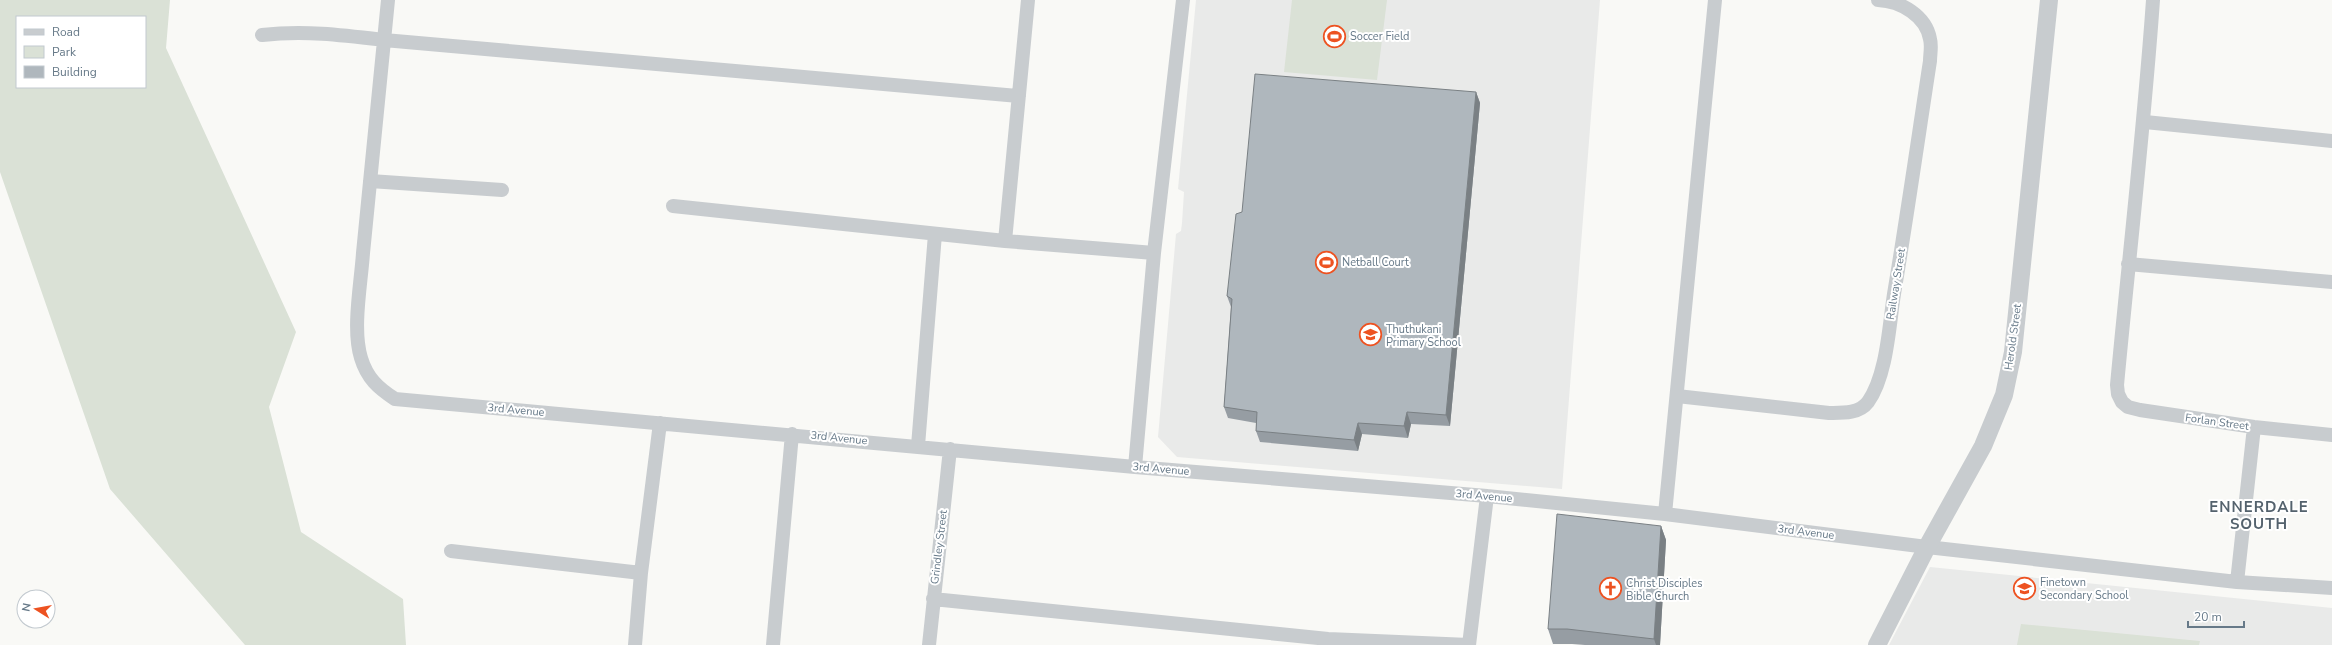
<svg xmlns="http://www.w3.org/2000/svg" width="2332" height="645" viewBox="0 0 2332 645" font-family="'Nunito Sans',sans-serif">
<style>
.built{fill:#e9eae9}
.green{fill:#dae1d6;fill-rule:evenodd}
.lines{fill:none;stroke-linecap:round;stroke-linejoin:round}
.minor{stroke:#c8cccf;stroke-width:14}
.tertiary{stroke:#c8cccf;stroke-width:18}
.wall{fill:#969da3}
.shaded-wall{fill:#7a8084}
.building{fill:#afb7bd;stroke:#7a8084}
.labels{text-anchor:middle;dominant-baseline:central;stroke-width:4;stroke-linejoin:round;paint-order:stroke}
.poi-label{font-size:11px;fill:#667988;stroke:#fff;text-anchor:start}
.street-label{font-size:11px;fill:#667988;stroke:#fff}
.district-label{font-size:15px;font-weight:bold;letter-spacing:1px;fill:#54626d;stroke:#fff}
</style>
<rect width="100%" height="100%" fill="#f9f9f6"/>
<path class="built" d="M1196 0H1600L1562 489 1177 457 1158 437 1176 234 1181 231 1182 223 1184 192 1178 189Z
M1930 567 2332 608V645H1889Z"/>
<path class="green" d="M0 0H170L166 48 296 332 269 407 301 532 403 599 406 645H245L110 489 0 172ZM17 17H145V87H17Z
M1292 0H1387L1377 80 1284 72Z
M2021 624 2200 641 2199 645H2017Z"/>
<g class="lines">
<path class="minor" d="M388 0C380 84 371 169 363 253 361 284 352 329 361 358 367 378 378 388 395 399L1135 467 1487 496 1665 514 1927 547 2237 582 2332 588
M2153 0C2144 129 2129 256 2117 385L2118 394 2122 402 2128 407 2140 410 2254 427 2332 435
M262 35C304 30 343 35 384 40L1019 96
M2145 122 2332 141
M370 181 502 190
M673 206 1005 241 1154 253
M1005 241 1028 0
M2128 264 2332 282
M1677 396 1829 413C1842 413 1859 414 1868 402 1887 375 1889 326 1894 294 1907 216 1918 139 1930 61 1930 54 1932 46 1930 39 1926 16 1901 1 1878 0
M918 446 935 234
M1135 467 1154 253 1183 0
M1665 514 1715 0
M451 551 641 573
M2237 582 2254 427
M933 599 1328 639 1469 645
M635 645 641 573 660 423
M773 645 792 434
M929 645 950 449
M1469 645 1487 496"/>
<path class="tertiary" d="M1877 645 1927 547 1983 446 2004 395 2013 352 2049 0"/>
</g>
<path class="wall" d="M1476 92 1480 103 1450 426 1411 424 1408 438 1362 434 1358 451 1260 442 1256 431V423L1228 418 1224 407 1231 307 1227 296 1242 212Z
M1661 526 1666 540 1660 645H1585L1572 644H1553L1548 629Z"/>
<path class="shaded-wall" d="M1476 92 1480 103 1450 426 1446 415Z
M1407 412 1411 424 1408 438 1404 426Z
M1358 423 1362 434 1358 451 1354 440Z
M1661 526 1666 540 1660 645H1656L1654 639Z"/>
<path class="building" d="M1255 74 1476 92 1446 415 1407 412 1404 426 1358 423 1354 440 1256 431 1257 412 1224 407 1232 299 1227 296 1236 214 1242 212Z
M1557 514 1661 526 1654 639 1567 629H1548Z"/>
<defs>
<symbol id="stadium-ring" viewBox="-11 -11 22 22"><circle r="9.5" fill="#fff" stroke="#ed5221" stroke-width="1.5"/><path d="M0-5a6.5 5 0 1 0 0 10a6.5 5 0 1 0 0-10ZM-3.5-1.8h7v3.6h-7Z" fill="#ed5221"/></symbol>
<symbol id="school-ring" viewBox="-11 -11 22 22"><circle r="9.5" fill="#fff" stroke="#ed5221" stroke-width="1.5"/><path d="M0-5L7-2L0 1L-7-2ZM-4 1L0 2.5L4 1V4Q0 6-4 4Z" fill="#ed5221"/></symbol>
<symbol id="church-ring" viewBox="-11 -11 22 22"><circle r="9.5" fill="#fff" stroke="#ed5221" stroke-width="1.5"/><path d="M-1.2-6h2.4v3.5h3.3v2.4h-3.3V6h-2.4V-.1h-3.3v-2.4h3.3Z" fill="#ed5221"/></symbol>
</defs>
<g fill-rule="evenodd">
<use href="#stadium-ring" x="1322" y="24" width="25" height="25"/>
<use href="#stadium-ring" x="1314" y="250" width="25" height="25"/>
<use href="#school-ring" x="1358" y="322" width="25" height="25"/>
<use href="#school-ring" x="2012" y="576" width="25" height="25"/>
<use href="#church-ring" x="1598" y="576" width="25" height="25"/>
</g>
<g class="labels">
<g class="poi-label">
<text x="1350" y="36">Soccer Field</text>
<text x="1342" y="262">Netball Court</text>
<text x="1386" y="329">Thuthukani<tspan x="1386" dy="13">Primary School</tspan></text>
<text x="2040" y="582">Finetown<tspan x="2040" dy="13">Secondary School</tspan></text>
<text x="1626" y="583">Christ Disciples<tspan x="1626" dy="13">Bible Church</tspan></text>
</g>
<g class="street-label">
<text transform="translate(1896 284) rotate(-81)">Railway Street</text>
<text transform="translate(2013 337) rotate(-82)">Herold Street</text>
<text transform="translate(516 410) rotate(5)">3rd Avenue</text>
<text transform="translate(2217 422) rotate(8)">Forlan Street</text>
<text transform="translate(839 438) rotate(6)">3rd Avenue</text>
<text transform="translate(1161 469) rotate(5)">3rd Avenue</text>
<text transform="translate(1484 496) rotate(5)">3rd Avenue</text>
<text transform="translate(1806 532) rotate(7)">3rd Avenue</text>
<text transform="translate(939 547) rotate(-83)">Grindley Street</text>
</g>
<g class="district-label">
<text x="2259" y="507">ENNERDALE<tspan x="2259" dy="17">SOUTH</tspan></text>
</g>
</g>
<rect x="16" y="16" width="130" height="72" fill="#ffffff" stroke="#c2c9cf"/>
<rect x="24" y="29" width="20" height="6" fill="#c8cccf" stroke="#c2c9cf"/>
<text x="52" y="36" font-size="12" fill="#667988">Road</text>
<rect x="24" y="46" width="20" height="12" fill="#dae1d6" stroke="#c2c9cf"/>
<text x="52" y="56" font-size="12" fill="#667988">Park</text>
<rect x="24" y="66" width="20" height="12" fill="#afb7bd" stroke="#c2c9cf"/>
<text x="52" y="76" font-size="12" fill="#667988">Building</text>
<g transform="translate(36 609) rotate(281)"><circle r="19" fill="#ffffff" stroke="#c2c9cf"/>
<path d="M0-3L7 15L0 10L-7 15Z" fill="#ed5221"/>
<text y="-6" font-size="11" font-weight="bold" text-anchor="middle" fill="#667988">N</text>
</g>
<path d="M2188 621v6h56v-6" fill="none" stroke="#667988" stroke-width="2"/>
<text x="2194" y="621" font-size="12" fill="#667988" stroke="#ffffff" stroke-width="3" paint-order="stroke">20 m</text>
</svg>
